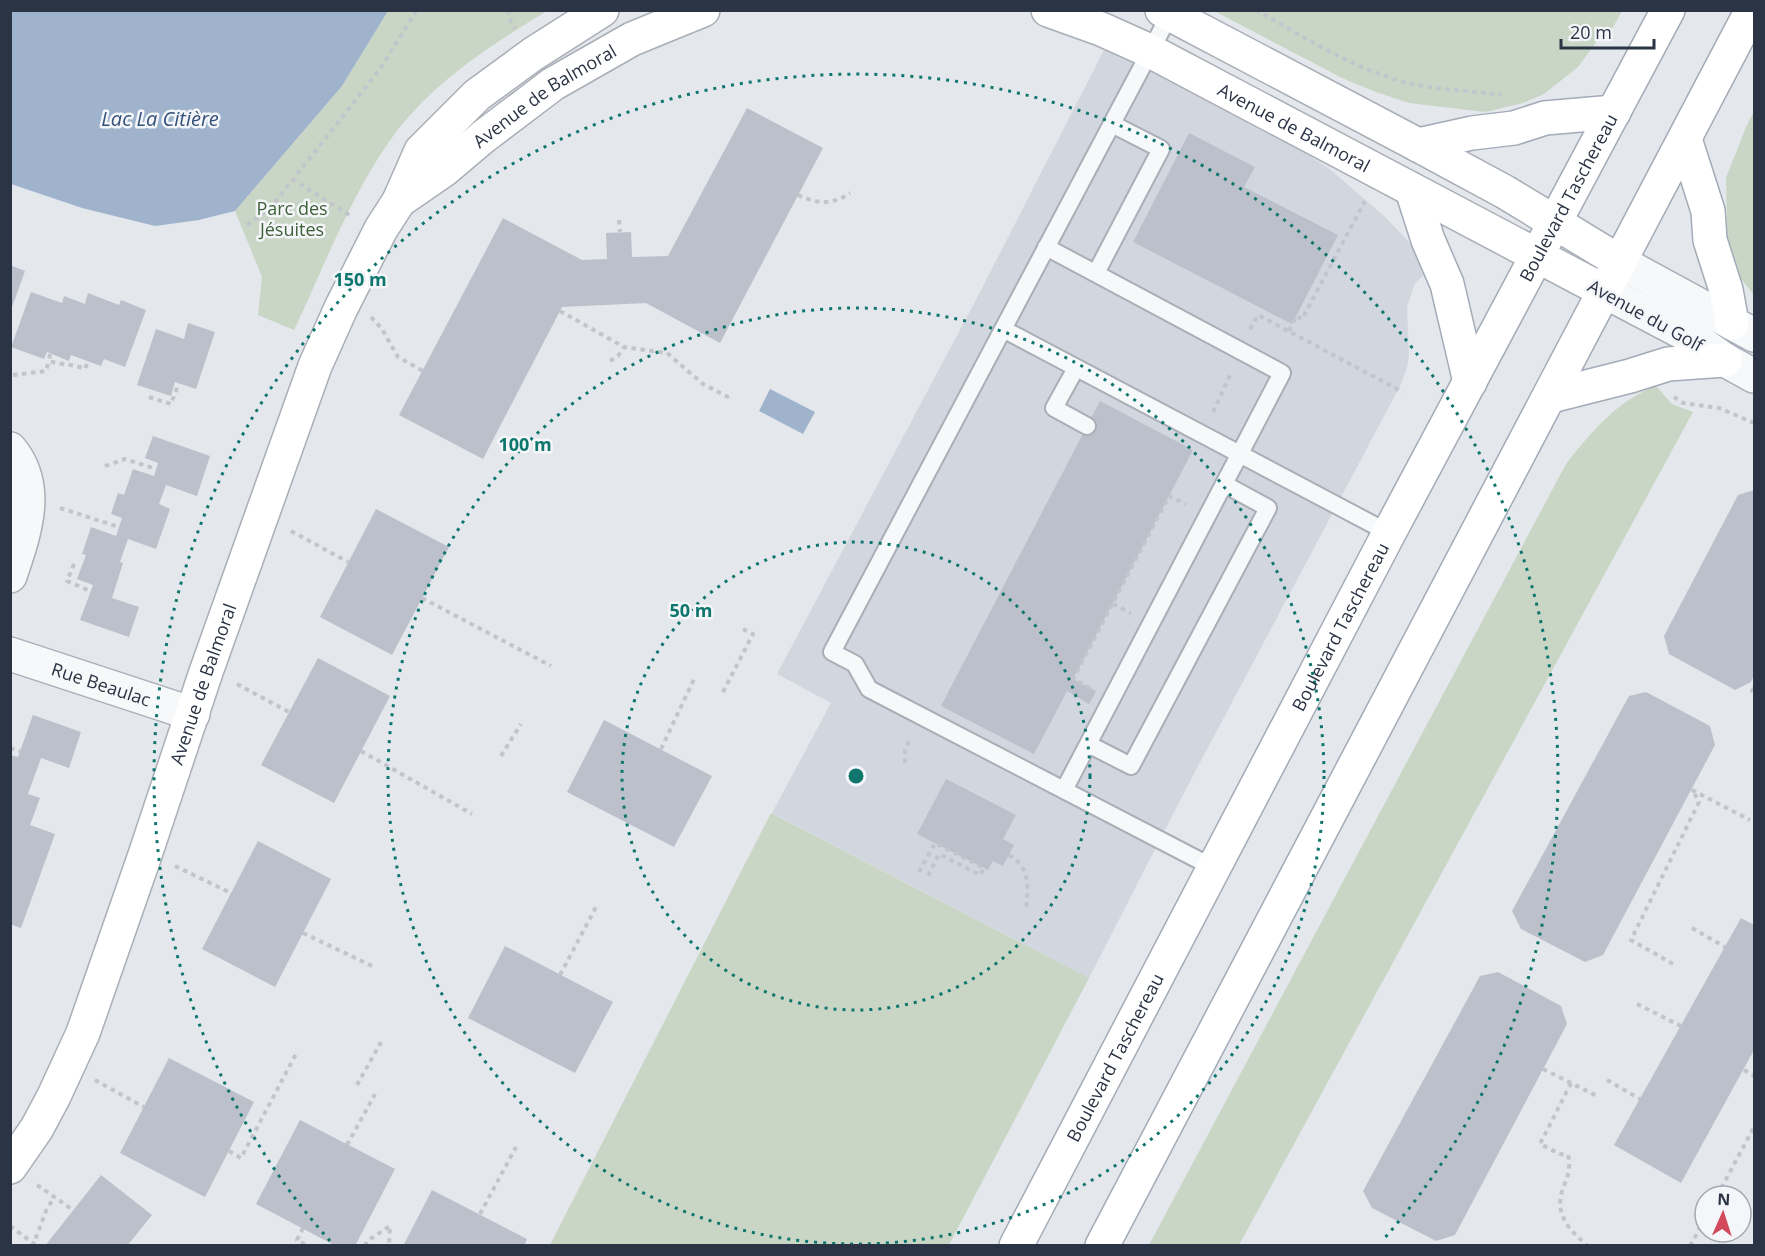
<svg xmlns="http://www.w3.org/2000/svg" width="1765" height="1256" viewBox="0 0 1765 1256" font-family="'Open Sans',sans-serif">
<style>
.built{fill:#d2d6de}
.green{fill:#c9d6c5}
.water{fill:#9fb4cc}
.building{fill:#bbc0ca}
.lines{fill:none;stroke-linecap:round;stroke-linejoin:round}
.lane-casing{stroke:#a9aeb7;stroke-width:20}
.street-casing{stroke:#a9aeb7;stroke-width:36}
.secondary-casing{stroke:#a9aeb7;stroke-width:36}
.primary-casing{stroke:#a3abb8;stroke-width:36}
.path{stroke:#c2c5cb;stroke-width:4;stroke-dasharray:4.5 4.5;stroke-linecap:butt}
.lane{stroke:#f7f8fa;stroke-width:16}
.street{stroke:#f7f8fa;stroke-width:33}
.secondary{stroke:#fff;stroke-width:33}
.primary{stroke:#fff;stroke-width:33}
.ring{fill:none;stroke:#0f766e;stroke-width:3;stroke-dasharray:3 6}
.labels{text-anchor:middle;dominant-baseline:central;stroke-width:5;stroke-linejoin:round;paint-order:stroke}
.street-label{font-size:18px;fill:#2b3445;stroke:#f4f6f9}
.park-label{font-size:18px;fill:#3f6138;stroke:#f4f6f9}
.water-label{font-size:20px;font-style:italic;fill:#34527a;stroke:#f4f6f9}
.centre{fill:#0f766e;stroke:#f4f6f9;stroke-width:3}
.ring-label{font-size:18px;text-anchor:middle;font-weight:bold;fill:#0f766e;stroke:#f4f6f9;stroke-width:5;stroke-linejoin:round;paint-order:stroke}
</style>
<rect width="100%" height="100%" fill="#e4e7ec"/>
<path class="built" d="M1104 50 1143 68 1304 152 1331 170 1386 218 1409 242 1420 260 1425 274 1415 283 1407 307 1409 354 1407 368 1400 386 1187 787 1089 978 772 813 831 703 777 674 978 296Z"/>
<path class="green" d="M388 11H547C489 46 428 85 389 142 349 199 324 267 294 330L258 315 262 277 235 211 342 86Z
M1214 11H1622L1608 36 1602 34 1578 67 1544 94 1523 103 1485 112 1409 103 1376 92 1342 78Z
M1754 111V295L1737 274 1727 233 1726 178 1746 127Z
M1656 386 1672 404 1693 412 1239 1245H1149L1566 464C1591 432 1617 401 1656 386Z
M771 813 1089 978 949 1245H550Z"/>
<path class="water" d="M11 10H388V11L342 86 235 211 199 220 155 226 82 208 11 184Z
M770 389 815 412 803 434 759 411Z"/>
<path class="building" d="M747 108 823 148 720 343 646 303 562 307 483 459 399 415 503 218 582 260 607 259 606 233 631 232 632 257 668 256Z
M1189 133 1255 167 1244 187 1338 235 1292 324 1133 242Z
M10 265 25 271 11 310H10Z
M31 292 62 303 64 296 85 304 88 293 119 305 121 300 146 310 125 367 104 359 101 366 71 355 69 361 47 352 44 359 11 347Z
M188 323 215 332 196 389 175 382 171 396 137 385 156 329 184 339Z
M1100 401 1193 450 1073 679 1096 691 1093 697 1089 704 1067 691 1034 754 941 706Z
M153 436 210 456 197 496 166 485 159 504 170 509 156 549 128 539 120 562 123 563 112 598 139 607 129 637 80 620 93 585 77 579 86 555 82 554 91 527 116 536 122 518 111 514 118 493 124 495 133 469 154 476 158 463 145 458Z
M1754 490V675L1751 682 1735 690 1669 654 1664 636 1738 495Z
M376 509 449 547 392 655 320 617Z
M318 658 390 696 334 803 261 765Z
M1646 692 1710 726 1715 745 1603 955 1585 962 1521 929 1512 911 1629 696Z
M33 715 81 732 69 768 41 758 28 794 40 798 30 825 55 834 21 928 10 924V755L18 757Z
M604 720 712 776 674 847 567 792Z
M946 779 1016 815 1003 839 1014 845 1003 866 993 861 988 870 917 834Z
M258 841 331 879 275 987 202 949Z
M1741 918 1754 925V1050L1681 1183 1614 1145Z
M505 946 613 1002 575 1073 468 1018Z
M1498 972 1561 1006 1567 1024 1455 1235 1436 1241 1372 1208 1363 1191 1480 976Z
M169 1058 254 1102 205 1197 120 1153Z
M300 1120 395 1169 355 1246H336L256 1204Z
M101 1175 152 1215 127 1246H45Z
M432 1190 527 1239 524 1246H403Z"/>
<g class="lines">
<defs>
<path id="lane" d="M1170 14 832 652 855 664 869 689 1214 868
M1046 247 1282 373 1064 790
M1096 273 1161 149 1112 124
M1003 329 1389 533
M1076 368 1054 408 1087 426
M1088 744 1131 766 1268 508 1224 484"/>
<g id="street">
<path d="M1620 262 1754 335"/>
<path d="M1604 291 1695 339 1725 360 1754 376"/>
<path d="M10 449C42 487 24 534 10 576"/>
<path id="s1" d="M10 654 193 714"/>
</g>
<g id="secondary">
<path id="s2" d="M1048 10 1101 29 1150 51 1604 291"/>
<path d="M1162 10 1418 145 1505 192 1620 262"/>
<path id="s3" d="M399 201 444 170 483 137 553 84 632 39 703 10"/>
<path id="s4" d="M10 1167 37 1128 54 1096 83 1033 145 855 206 672 315 366 341 308 381 229 399 201 421 151 477 95 533 54 602 10"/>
</g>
<g id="primary">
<path d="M1685 139 1708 211 1710 240 1726 290 1732 323"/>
<path d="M1418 145 1472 133 1514 128 1545 118 1614 112"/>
<path d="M1412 190 1428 240 1447 284 1470 382"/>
<path d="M1551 396 1630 376 1668 364 1725 360"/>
<path id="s5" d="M1016 1246 1389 533 1668 10"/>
<path d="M1102 1246 1752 10"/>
</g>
</defs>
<use href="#lane" class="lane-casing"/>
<use href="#street" class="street-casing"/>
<use href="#secondary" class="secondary-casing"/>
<use href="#primary" class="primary-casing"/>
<path class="path" d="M509 10V18L515 29
M1256 10C1301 35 1347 65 1397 80 1431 90 1466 90 1502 95
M292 179 351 216
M798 195C817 204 833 205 850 193
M619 220 620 232
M247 225 265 212 276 201 380 69 417 10
M560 311 624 347 667 353 703 384 730 398
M371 317 382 329 398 357 423 371
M1250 329 1258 315 1403 392
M1289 331 1296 316 1302 319 1365 201
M50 354 49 361C61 365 73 364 85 369L88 361
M610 361 618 356 624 347
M13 375 46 371 49 361
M149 397 171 404 179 383
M1674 397 1683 403 1719 408 1754 423
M1213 412 1231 373
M105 466 125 459 156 469
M60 508 119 527
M291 531 348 562
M74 564 67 581 90 591
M422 598 551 666
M1113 604 1131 613
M237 684 289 712
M1090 688 1073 679 1169 496 1186 504
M1754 688 1752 691 1754 693
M723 692 753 634 739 627
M10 748 20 751
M661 749 695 677
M361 751 472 814
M501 756 521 724
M905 763V749L911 738
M1692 790 1750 820
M1009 855C1031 867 1028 889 1026 910
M175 866 231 893
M919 872 935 843 984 868 980 875 939 854 928 876
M1692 928 1725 947
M303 933 372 966
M1673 964 1631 940 1699 802 1692 789
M560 975 597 905
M1637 1004 1681 1026
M1543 1069 1599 1097
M1744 1070 1754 1076
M95 1080 144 1107
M1607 1080 1640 1099
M1571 1083 1540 1144 1560 1154 1568 1155C1571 1168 1568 1176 1563 1188 1554 1214 1568 1229 1588 1246
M357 1085 381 1042
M347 1145 375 1094
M229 1151 241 1158 297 1052
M37 1185 73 1210
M1717 1196 1754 1127
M480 1214 516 1147
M10 1226 37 1246
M303 1228 297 1240 308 1246
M31 1246 34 1243 46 1211 54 1197
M365 1246 367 1241 390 1226 389 1246
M1690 1246 1705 1219"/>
<use href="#lane" class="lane"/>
<use href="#street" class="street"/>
<use href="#secondary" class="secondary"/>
<use href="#primary" class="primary"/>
</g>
<g class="ring">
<circle cx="856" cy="776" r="234"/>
<circle cx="856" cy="776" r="468"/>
<path d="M330 1241A702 702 0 1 1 1382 1241"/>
</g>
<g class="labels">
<g class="street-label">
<text stroke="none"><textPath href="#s3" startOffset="180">Avenue de Balmoral</textPath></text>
<text stroke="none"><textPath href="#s2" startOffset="273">Avenue de Balmoral</textPath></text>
<text stroke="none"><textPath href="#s5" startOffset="1185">Boulevard Taschereau</textPath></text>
<text transform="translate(1646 315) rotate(29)">Avenue du Golf</text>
<text stroke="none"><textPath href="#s5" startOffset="699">Boulevard Taschereau</textPath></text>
<text stroke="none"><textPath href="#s1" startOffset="96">Rue Beaulac</textPath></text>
<text stroke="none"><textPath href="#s4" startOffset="522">Avenue de Balmoral</textPath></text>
<text stroke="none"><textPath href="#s5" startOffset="213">Boulevard Taschereau</textPath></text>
</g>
<g class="park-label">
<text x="292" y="208">Parc des<tspan x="292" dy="21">Jésuites</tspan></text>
</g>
<g class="water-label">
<text x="160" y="118">Lac La Citière</text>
</g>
</g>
<circle cx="856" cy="776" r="9" class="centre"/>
<g class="ring-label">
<text x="360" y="286">150 m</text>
<text x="525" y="451">100 m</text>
<text x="691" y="617">50 m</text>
</g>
<rect width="1765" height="1256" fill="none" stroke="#2b3445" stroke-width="24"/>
<g transform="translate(1723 1214) rotate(3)"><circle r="28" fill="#f4f6f9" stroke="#a4a8b1" stroke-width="1.5"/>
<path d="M0-4.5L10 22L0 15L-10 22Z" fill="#d1495b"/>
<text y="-9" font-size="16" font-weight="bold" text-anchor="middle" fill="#2b3445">N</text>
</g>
<path d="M1561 39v9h93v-9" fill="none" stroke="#2b3445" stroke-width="3"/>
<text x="1570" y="39" font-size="18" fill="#2b3445" stroke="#f4f6f9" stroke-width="4.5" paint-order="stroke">20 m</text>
</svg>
